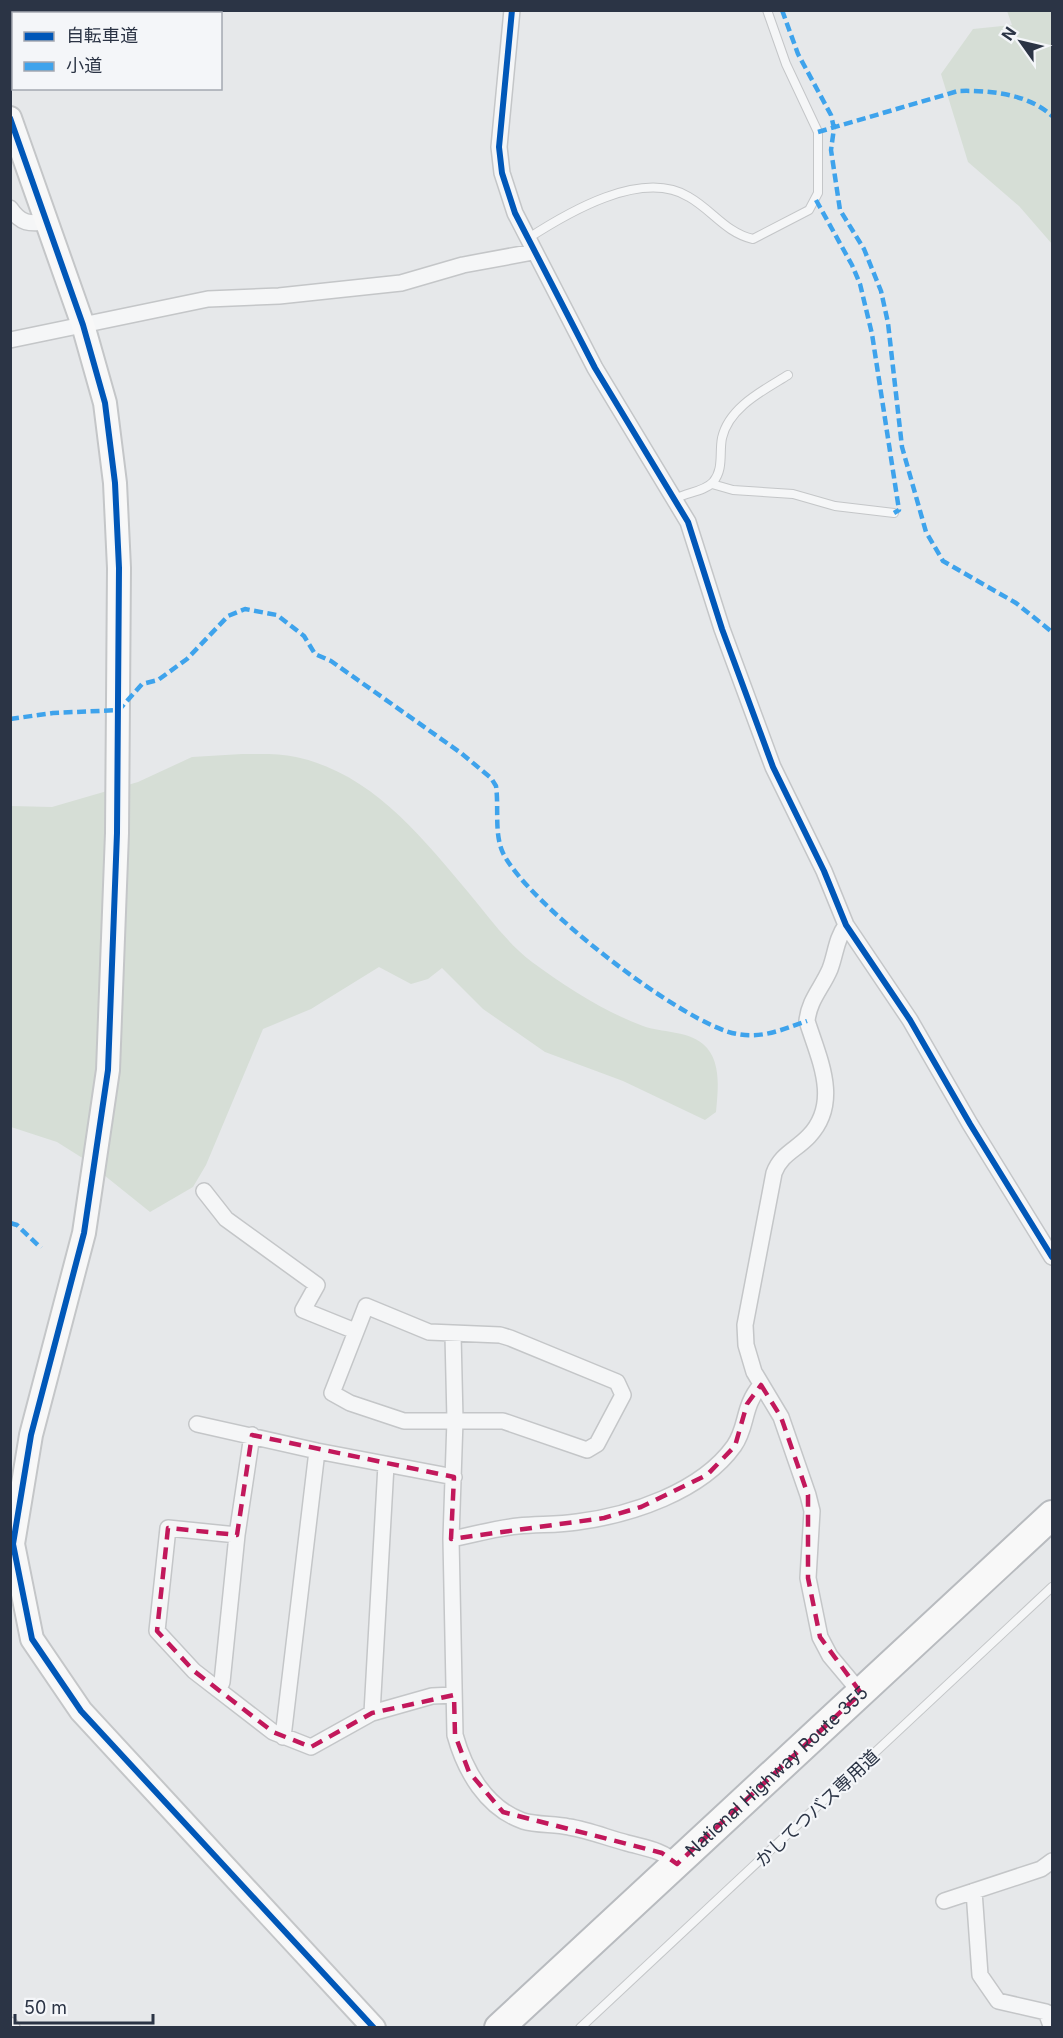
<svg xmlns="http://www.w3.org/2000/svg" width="1063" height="2038" viewBox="0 0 1063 2038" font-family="Inter,'Noto Sans JP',sans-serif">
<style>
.green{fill:#d6ded6}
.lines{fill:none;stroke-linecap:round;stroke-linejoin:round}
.lane-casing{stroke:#c4c6c8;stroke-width:10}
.street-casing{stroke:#c4c6c8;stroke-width:18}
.secondary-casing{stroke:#c4c6c8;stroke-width:26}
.highway-casing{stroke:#b8bbbf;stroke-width:32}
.lane{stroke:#f5f6f7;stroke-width:8}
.street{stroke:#f5f6f7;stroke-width:15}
.secondary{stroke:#f8f8f8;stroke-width:22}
.highway{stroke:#f8f8f8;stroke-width:28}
.quiet{stroke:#3ea3ec;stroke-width:4.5;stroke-dasharray:9 4.5;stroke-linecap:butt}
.cycleway-casing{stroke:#f4f6f9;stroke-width:10}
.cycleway{stroke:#0057b8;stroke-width:6}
.marked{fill:none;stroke:#c2185b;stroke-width:4.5;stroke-dasharray:12 8;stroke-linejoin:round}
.labels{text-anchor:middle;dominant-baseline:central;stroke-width:4.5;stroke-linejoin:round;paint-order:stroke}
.street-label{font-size:18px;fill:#2b3445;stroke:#f4f6f9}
</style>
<rect width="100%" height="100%" fill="#e6e8ea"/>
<path class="green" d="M1007 11H1052V244L1019 206 968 162 941 74 973 29 1012 25Z
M242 754C259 754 279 753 296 757 371 773 421 836 468 892 488 916 507 943 532 962 566 987 603 1011 643 1026 662 1033 686 1030 703 1044 722 1060 718 1090 716 1112L705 1120 623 1081 545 1052 483 1009 442 968 428 979 411 984 379 967 311 1009 263 1029 206 1165 193 1187 150 1212 84 1159 57 1142 11 1127V806L52 807 138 782 192 757Z"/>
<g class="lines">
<defs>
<path id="lane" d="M527 239C567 213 642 168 689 197 712 210 726 233 753 239L809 210 818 193V132L786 64 767 10
M712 484 733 490 793 494 835 506 894 513
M675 499C687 492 704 492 713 482 724 469 719 453 722 438 729 407 764 390 788 375
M580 2028 1052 1587"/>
<path id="street" d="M512 10 499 147 502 173 515 213 595 368 688 522 722 629 773 767 824 871 846 925 910 1020 970 1124 1052 1257
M10 208C21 224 29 224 47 222
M10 340 208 299 279 296 401 283 463 265 533 252
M846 925C836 939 836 953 830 969 822 988 809 1000 807 1021 819 1059 841 1102 809 1136 796 1150 781 1154 774 1173L745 1325 746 1345 754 1372 781 1417 808 1495 812 1511 808 1578 820 1637 830 1656 861 1693
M204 1191 226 1219 317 1285 303 1310 355 1331
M366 1306 429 1332 500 1335 510 1338 617 1382 623 1395 597 1444 587 1450 503 1421H404L350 1403 332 1393Z
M453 1335 455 1420 451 1539 455 1735C465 1771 486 1808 523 1821 537 1825 554 1824 569 1827 588 1830 608 1838 627 1843 645 1848 663 1850 677 1864
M197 1424 317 1451 454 1477
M237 1535 168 1528 157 1631 194 1671 273 1732 311 1747 372 1713 386 1465
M451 1539C473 1535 496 1528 518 1526 538 1524 558 1525 577 1522 631 1515 701 1492 734 1446 748 1426 742 1407 761 1385
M219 1689 222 1682 237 1535 252 1435
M372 1713 432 1696 454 1695
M283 1737 317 1451
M974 1891 980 1975 998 2001 1046 2012 1052 2028
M944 1901 1041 1869 1052 1861
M10 2025 12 2028"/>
<path id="secondary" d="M10 118 83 325 105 403 115 483 119 568 117 833 108 1070 84 1233 31 1435 13 1544 32 1639 81 1711 374 2028"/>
<g id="highway">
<path id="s1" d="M499 2028 1052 1515"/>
</g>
</defs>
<use href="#lane" class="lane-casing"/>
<use href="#street" class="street-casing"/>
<use href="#secondary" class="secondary-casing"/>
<use href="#highway" class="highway-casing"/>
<use href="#lane" class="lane"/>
<use href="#street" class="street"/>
<use href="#secondary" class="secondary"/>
<use href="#highway" class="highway"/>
<path class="quiet" d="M782 10 798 54 831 115 834 128 831 150 840 210 864 249 881 291 888 323 902 447 926 532 943 561 1016 603 1052 632
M818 132 958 91C989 90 1029 94 1052 116
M816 200 852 265 860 284 872 334 899 510 894 513
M10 719 53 713 119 710 142 684 158 680 187 659 228 616 245 609 277 615 304 636 315 654 331 661 461 753 491 778 496 786C499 808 494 834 503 853 527 903 684 1025 737 1034 762 1039 784 1029 807 1021
M10 1223 17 1225 41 1248"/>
<defs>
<path id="cycleway" d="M512 10 499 147 502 173 515 213 595 368 688 522 722 629 773 767 824 871 846 925 910 1020 970 1124 1052 1257
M10 118 83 325 105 403 115 483 119 568 117 833 108 1070 84 1233 31 1435 13 1544 32 1639 81 1711 374 2028"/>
</defs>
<use href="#cycleway" class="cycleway-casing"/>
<use href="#cycleway" class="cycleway"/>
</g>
<path class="marked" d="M761 1385 781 1417 808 1495V1578L820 1637 861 1693 677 1864 662 1853 503 1812 469 1772 455 1735 454 1695 372 1713 311 1747 273 1732 194 1671 157 1631 168 1528 237 1535 252 1435 454 1477 451 1539 604 1518 641 1507 707 1475 735 1446 747 1404Z"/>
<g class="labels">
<g class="street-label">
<text stroke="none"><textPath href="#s1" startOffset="378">National Highway Route 355</textPath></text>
<text transform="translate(817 1808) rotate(-43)">かしてつバス専用道</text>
</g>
</g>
<rect width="1063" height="2038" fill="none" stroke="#2b3445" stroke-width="24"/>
<rect x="12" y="12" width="210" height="78" fill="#f4f6f9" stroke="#a4a8b1" stroke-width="1.5"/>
<rect x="24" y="32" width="30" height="9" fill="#0057b8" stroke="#a4a8b1" stroke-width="1.5"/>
<text x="66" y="42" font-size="18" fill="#2b3445">自転車道</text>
<rect x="24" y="62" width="30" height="9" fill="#3ea3ec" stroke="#a4a8b1" stroke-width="1.5"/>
<text x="66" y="72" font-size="18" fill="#2b3445">小道</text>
<g transform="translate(1021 42) rotate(304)" stroke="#f4f6f9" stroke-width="4.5" paint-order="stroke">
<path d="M0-4.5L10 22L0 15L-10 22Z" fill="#2b3445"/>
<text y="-9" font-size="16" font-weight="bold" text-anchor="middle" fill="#2b3445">N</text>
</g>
<path d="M15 2014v9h138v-9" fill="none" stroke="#2b3445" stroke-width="3"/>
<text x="24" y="2014" font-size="18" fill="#2b3445" stroke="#f4f6f9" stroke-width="4.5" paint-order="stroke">50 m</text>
</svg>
